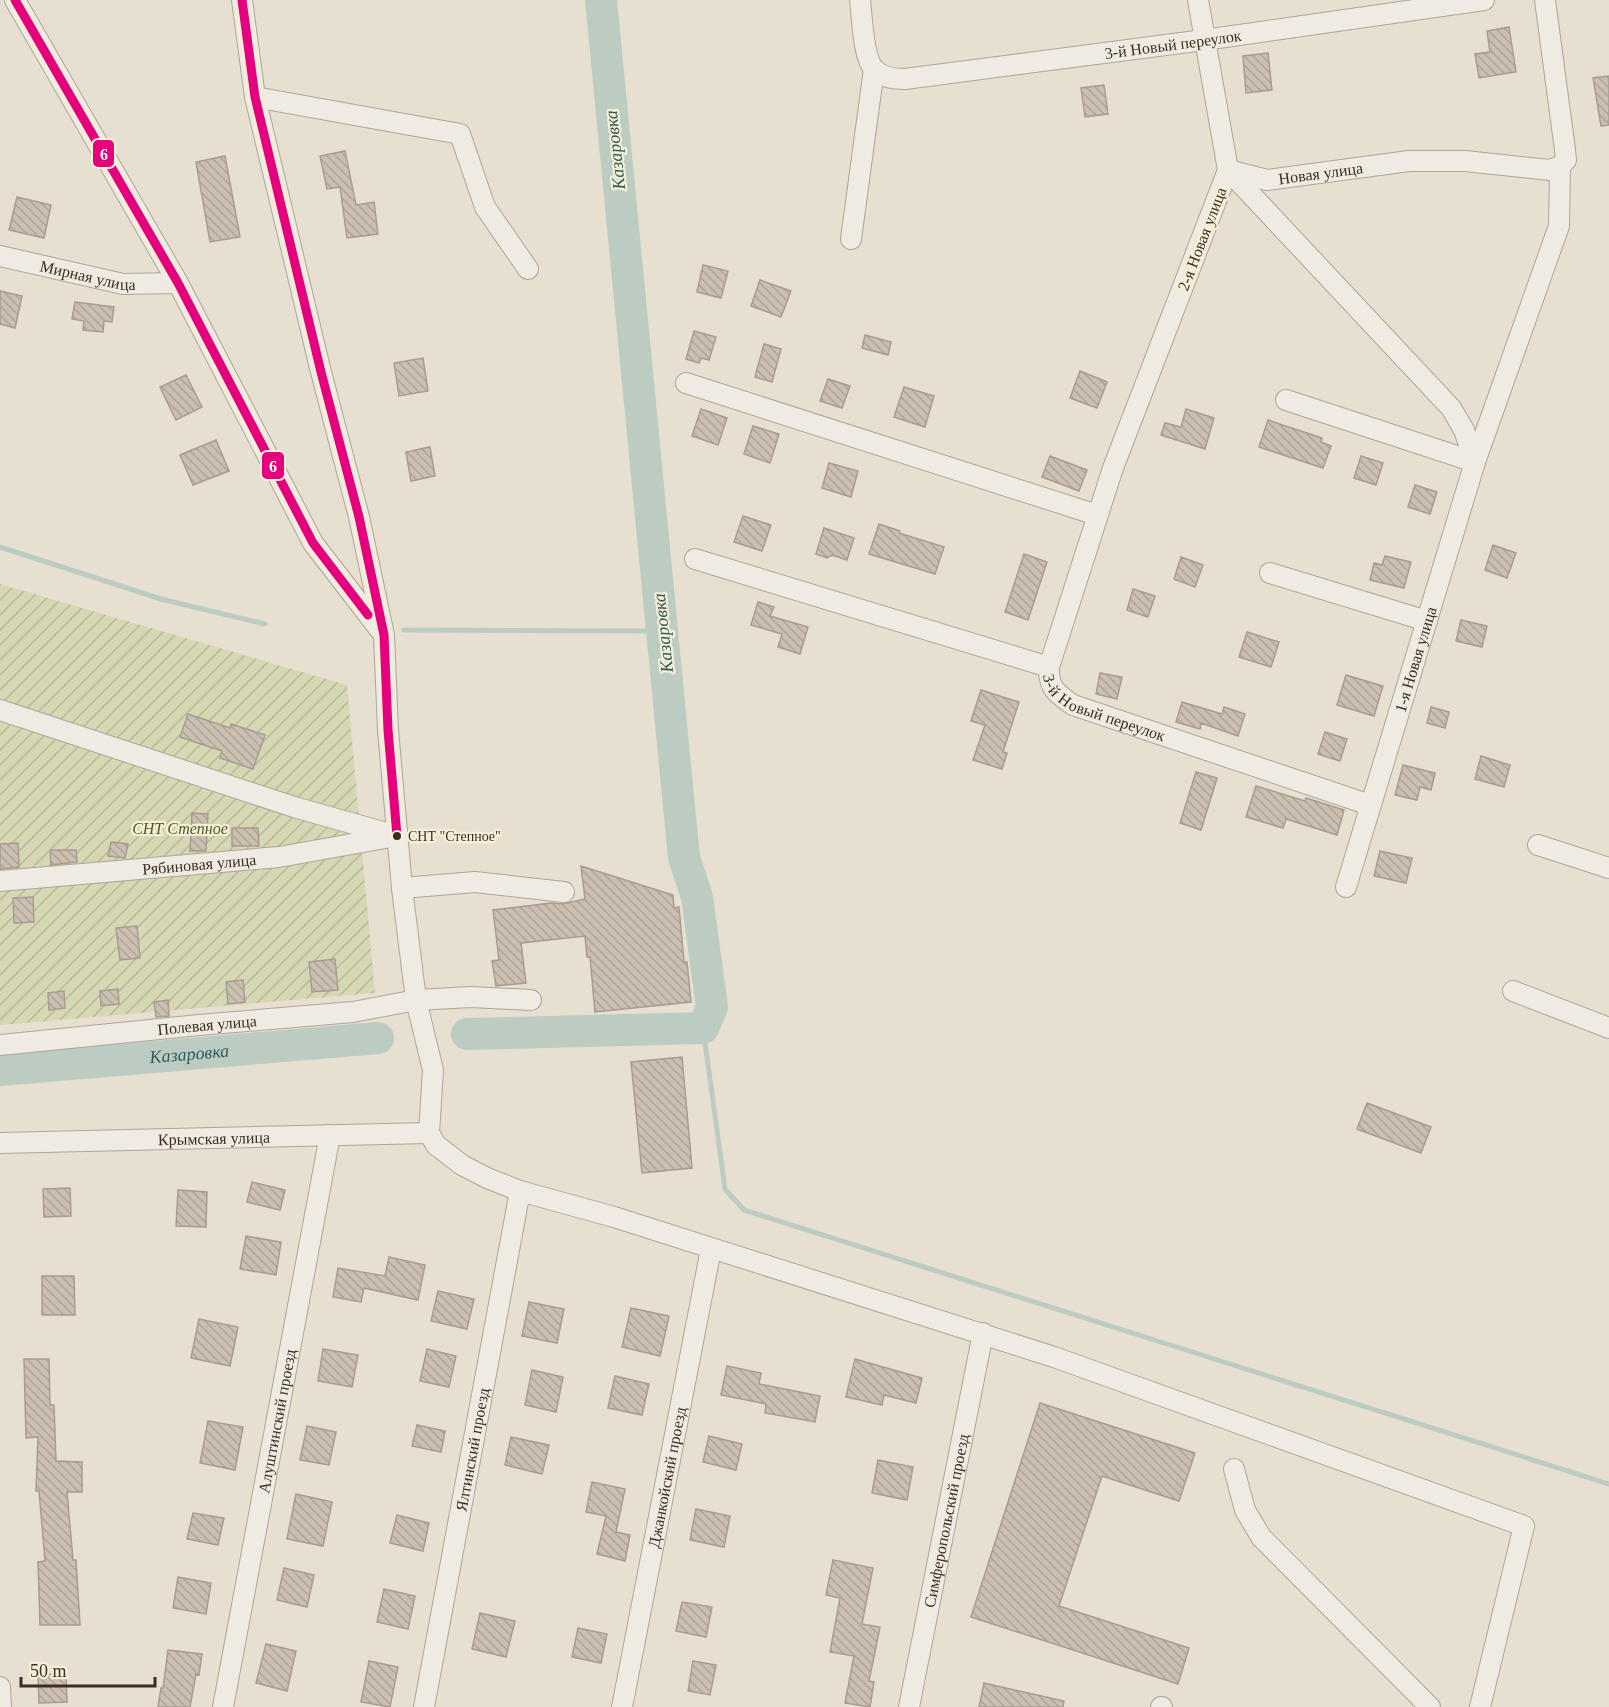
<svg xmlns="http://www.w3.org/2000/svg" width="1609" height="1707" viewBox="0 0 1609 1707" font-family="'Times New Roman',serif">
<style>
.garden{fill:url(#garden-furrows)}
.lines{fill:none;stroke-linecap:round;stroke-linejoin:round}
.stream{stroke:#bcccc2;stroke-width:5}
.river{stroke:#bcccc2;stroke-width:32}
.building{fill:url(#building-back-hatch);stroke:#a89c90;stroke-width:1.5}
.minor-casing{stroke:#ada599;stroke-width:22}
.minor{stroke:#efebe3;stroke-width:20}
.bus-1-casing{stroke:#f7eed8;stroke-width:14}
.bus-1{stroke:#e5007d;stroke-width:9}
.bus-dot{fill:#3d2e20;stroke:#f7eed8;stroke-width:2}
.labels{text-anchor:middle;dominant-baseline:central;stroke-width:4.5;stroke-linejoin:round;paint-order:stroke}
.bus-label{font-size:14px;fill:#3d2e20;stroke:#f7eed8;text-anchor:start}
.street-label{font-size:16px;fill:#3d2e20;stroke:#f7eed8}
.park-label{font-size:16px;font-style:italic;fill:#4d5a26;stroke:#f7eed8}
.water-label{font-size:18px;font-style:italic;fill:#2f5d5a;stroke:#f7eed8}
.line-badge{stroke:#f7eed8;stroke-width:2}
.badge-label{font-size:16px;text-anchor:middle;font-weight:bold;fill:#fff}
</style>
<defs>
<pattern id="garden-furrows" width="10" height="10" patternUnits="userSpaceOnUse" patternTransform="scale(1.5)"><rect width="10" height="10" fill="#d6d7b3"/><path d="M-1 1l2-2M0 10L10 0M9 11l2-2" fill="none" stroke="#b9b99a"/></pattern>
<pattern id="building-back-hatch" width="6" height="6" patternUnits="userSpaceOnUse" patternTransform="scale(1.5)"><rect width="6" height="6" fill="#cbbfb2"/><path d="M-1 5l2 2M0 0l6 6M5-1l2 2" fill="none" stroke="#afa499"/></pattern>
</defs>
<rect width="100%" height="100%" fill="#e7e0d1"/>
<path class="garden" d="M0 584 347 685 375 993 0 1025Z"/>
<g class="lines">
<path class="stream" d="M0 547 161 599 265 624
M404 630 663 631
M703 1028 725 1189 744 1210 1609 1484"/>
<g class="river">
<path d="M467 1034 703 1028 712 1007 697 897 684 858 601 0"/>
<path id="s1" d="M0 1070 378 1038"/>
</g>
</g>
<path class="building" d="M1509 27 1516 72 1479 78 1475 54 1490 52 1487 31Z
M1268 53 1272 90 1246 93 1243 56Z
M1609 76V125L1601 126 1593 78Z
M1104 85 1108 114 1085 117 1081 88Z
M345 151 356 205 374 202 378 234 347 238 340 187 327 189 320 156Z
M225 156 240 237 210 242 196 162Z
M17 197 51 205 44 238 9 230Z
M703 265 728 271 721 298 697 292Z
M760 280 791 291 781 317 751 306Z
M0 291 22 296 15 328 0 324Z
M75 302 114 307 112 322 104 321 103 332 83 330 84 321 72 319Z
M694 331 716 337 709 360 701 358 699 363 686 359Z
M865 335 891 342 888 355 862 348Z
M764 344 781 349 772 382 755 377Z
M423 358 428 391 399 396 394 363Z
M1080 371 1107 382 1097 408 1070 398Z
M186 375 202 407 176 420 160 387Z
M828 379 850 386 842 408 820 401Z
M904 387 934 396 925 427 894 417Z
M701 409 727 418 718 445 692 436Z
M1186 409 1214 418 1205 449 1161 435 1165 423 1181 427Z
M1268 420 1322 438 1321 442 1331 446 1323 468 1259 447Z
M753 426 779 434 770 463 744 454Z
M216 440 229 471 193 485 180 455Z
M430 447 435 476 411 481 406 452Z
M1050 456 1087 470 1079 491 1042 477Z
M1361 456 1383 463 1376 485 1354 478Z
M829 463 858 471 851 497 822 488Z
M1415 485 1437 492 1430 514 1408 507Z
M743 516 771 525 762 551 734 542Z
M879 524 900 531 899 533 944 547 935 574 869 554Z
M824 528 854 538 847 560 832 555 827 558 816 554Z
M1493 545 1516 553 1507 578 1485 570Z
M1024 554 1047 562 1028 620 1005 612Z
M1385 556 1411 562 1404 588 1370 580 1374 563 1382 565Z
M1181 557 1203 565 1195 587 1174 579Z
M1133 589 1155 596 1148 617 1127 610Z
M758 602 774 607 770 616 808 627 800 654 778 647 782 634 751 625Z
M1461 620 1487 626 1482 647 1456 641Z
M1247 632 1279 642 1271 667 1239 657Z
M1100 673 1122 677 1117 699 1096 694Z
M1346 675 1383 686 1374 716 1337 705Z
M981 690 1019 702 1003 752 1007 753 1002 769 973 760 985 725 971 721Z
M1182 702 1222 714 1224 707 1245 714 1238 736 1201 723 1200 729 1176 722Z
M1431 707 1449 712 1445 728 1427 723Z
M188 714 230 728 231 724 265 735 253 769 220 758 222 751 180 737Z
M1325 732 1347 739 1340 761 1318 754Z
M1481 756 1510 765 1504 787 1475 779Z
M1403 765 1435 773 1431 790 1420 787 1417 800 1395 795Z
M1196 772 1217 778 1201 830 1180 823Z
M1256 786 1305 801 1306 798 1344 810 1337 835 1286 819 1283 828 1246 817Z
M192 813 208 814 206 851H190Z
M232 828H258L259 846H232Z
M111 842 128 844 125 858 108 856Z
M18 843 19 867 0 869V844Z
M50 850H76L77 862 51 865Z
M1380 851 1412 858 1406 883 1374 876Z
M581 866 673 895 674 908 679 907 684 962H687L691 1002 595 1012 590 957H587L585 936 521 943 526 983 496 986 492 961 499 960 493 910 551 903 563 904 585 899Z
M33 897 34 922 14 923 13 898Z
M137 926 140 958 120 960 116 928Z
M335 959 338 990 312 992 309 962Z
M243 980 245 1002 228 1004 226 982Z
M118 989 119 1004 101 1006 100 991Z
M64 991 65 1008 49 1010 48 993Z
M168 1000 169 1016 156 1017 154 1002Z
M682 1057 692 1168 642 1173 631 1062Z
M1367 1103 1431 1127 1421 1153 1357 1129Z
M252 1182 285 1190 280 1210 247 1202Z
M70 1188 71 1216 44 1217 43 1189Z
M178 1190 207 1192 206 1227 176 1226Z
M246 1236 281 1242 276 1275 240 1269Z
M389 1257 425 1265 418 1300 364 1288 361 1302 333 1297 338 1268 385 1276Z
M42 1276H74L75 1315H42Z
M438 1291 474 1299 467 1329 431 1321Z
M529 1302 564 1309 557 1343 522 1336Z
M631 1308 669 1316 660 1356 622 1347Z
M199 1319 238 1327 230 1366 191 1358Z
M323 1349 358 1355 352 1387 318 1381Z
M427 1349 456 1356 449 1387 420 1381Z
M24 1359H49L50 1405H54L56 1461 82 1462V1492H67L73 1560H76L80 1625H40L38 1562 45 1561 39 1491H36L38 1437 26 1438Z
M855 1359 922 1378 916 1403 884 1395 882 1405 846 1397Z
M727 1366 761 1373 759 1384 820 1396 815 1422 765 1413 766 1404 721 1395Z
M532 1370 563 1377 556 1412 525 1405Z
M615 1376 649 1384 642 1415 608 1408Z
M1040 1403 1195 1453 1179 1501 1102 1476 1059 1606 1189 1648 1178 1684 971 1617Z
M208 1421 243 1427 235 1470 200 1463Z
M417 1425 445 1431 441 1452 412 1446Z
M307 1426 336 1432 329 1465 300 1460Z
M709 1436 742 1444 736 1470 703 1462Z
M511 1437 549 1445 542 1474 505 1465Z
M878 1460 913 1467 907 1500 872 1493Z
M592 1482 625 1489 616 1532 630 1535 625 1561 597 1554 606 1516 586 1512Z
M296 1494 332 1502 323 1546 287 1539Z
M696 1509 730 1516 724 1547 690 1540Z
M193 1513 224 1518 218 1545 187 1539Z
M397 1515 429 1523 423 1551 390 1543Z
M833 1560 873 1568 862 1624 880 1627 869 1681 874 1682 870 1707 845 1703 854 1656 830 1652 840 1598 826 1595Z
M284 1568 314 1575 307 1607 277 1600Z
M178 1577 211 1583 206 1614 173 1608Z
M384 1589 415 1596 408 1629 377 1622Z
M682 1602 712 1607 706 1637 676 1631Z
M480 1613 515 1621 506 1657 472 1649Z
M578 1628 607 1634 601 1663 572 1657Z
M266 1644 296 1651 287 1691 256 1683Z
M168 1650 202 1654 199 1675 196 1674 190 1707H158L161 1688H163Z
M369 1661 398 1667 390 1707 361 1702Z
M693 1661 716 1665 710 1695 688 1691Z
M38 1674H66L67 1702 39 1703Z
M984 1683 1064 1701 1063 1707H979Z"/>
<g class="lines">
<defs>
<g id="minor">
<path d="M15 0 178 283 313 543 380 630"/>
<path d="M242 0 255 97 321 372 359 517 384 635 388 730 402 888 416 1000 433 1070 429 1133 436 1145 462 1165 487 1178 520 1191 614 1217 1054 1357 1524 1526 1480 1707"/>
<path id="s2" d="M860 0C862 16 863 58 874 69 882 78 894 79 905 79L1204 40 1484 0"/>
<path id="s3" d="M1198 0 1228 170 1113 468 1049 667C1048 688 1057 694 1073 705L1370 805"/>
<path d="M255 97 460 134 485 207 528 269"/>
<path d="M851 239 874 69"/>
<path id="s4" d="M0 256 123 284 178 283"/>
<path d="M686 383 1097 515"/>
<path d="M1286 400 1475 462 1559 226 1560 166"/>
<path d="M695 559 1049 667"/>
<path d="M1270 573 1427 621"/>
<path d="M0 710 294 807 397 836"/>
<path d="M1538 845 1609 868"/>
<path id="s5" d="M0 881 279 857 391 837"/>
<path id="s6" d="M1346 887 1475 462 1464 430 1451 408 1228 170 1267 180 1409 161H1465L1550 170 1560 166 1566 160 1565 150 1545 0"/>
<path d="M402 888 475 882 564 892"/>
<path d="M1513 991 1609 1028"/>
<path id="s7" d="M0 1045 199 1025 353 1012 416 1000 471 997 531 1000"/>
<path id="s8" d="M0 1143 429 1133"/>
<path d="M1234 1469 1245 1510 1261 1537 1430 1707"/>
<path d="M0 1687 1 1707"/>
<path id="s9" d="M223 1707 330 1135"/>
<path id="s10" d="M424 1707 520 1191"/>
<path id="s11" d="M622 1707 711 1249"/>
<path id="s12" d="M909 1707 983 1333"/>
<path d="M1161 1707H1162"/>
</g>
</defs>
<use href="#minor" class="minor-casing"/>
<use href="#minor" class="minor"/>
<defs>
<path id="bus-1" d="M15 0 178 283 313 543 368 615
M242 0 255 97 321 372 359 517 384 635 388 730 397 836"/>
</defs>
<use href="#bus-1" class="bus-1-casing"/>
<use href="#bus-1" class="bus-1"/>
</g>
<circle class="bus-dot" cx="397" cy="836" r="5"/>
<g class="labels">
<g class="bus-label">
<text x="408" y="836">СНТ "Степное"</text>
</g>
<g class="street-label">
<text stroke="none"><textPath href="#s2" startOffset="375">3-й Новый переулок</textPath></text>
<text stroke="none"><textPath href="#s6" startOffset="924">Новая улица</textPath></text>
<text transform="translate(1202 239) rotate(-69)">2-я Новая улица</text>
<text stroke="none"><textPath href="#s4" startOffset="90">Мирная улица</textPath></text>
<text stroke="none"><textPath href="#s6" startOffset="238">1-я Новая улица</textPath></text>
<text stroke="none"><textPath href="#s3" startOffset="777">3-й Новый переулок</textPath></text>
<text stroke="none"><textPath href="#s5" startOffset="200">Рябиновая улица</textPath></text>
<text stroke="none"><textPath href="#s7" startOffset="208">Полевая улица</textPath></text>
<text stroke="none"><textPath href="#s8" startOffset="214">Крымская улица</textPath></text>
<text stroke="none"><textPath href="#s9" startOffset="291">Алуштинский проезд</textPath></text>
<text stroke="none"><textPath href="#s10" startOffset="262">Ялтинский проезд</textPath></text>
<text stroke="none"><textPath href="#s11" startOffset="234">Джанкойский проезд</textPath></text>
<text stroke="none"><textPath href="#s12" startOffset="190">Симферопольский проезд</textPath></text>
</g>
<g class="park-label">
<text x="180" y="828">СНТ Степное</text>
</g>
<g class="water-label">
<text transform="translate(615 150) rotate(-96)">Казаровка</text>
<text transform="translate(663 633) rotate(-96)">Казаровка</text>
<text stroke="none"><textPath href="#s1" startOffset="190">Казаровка</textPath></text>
</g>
</g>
<g class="line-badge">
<rect x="92" y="139" width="23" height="29" rx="6" fill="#e5007d"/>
<rect x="261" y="451" width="24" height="29" rx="6" fill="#e5007d"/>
</g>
<g class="badge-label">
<text x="104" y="160">6</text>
<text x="273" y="472">6</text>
</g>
<path d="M21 1677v9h134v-9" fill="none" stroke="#3d2e20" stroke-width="3"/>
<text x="30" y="1677" font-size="18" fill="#3d2e20" stroke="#f7eed8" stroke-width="4.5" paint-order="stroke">50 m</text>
</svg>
